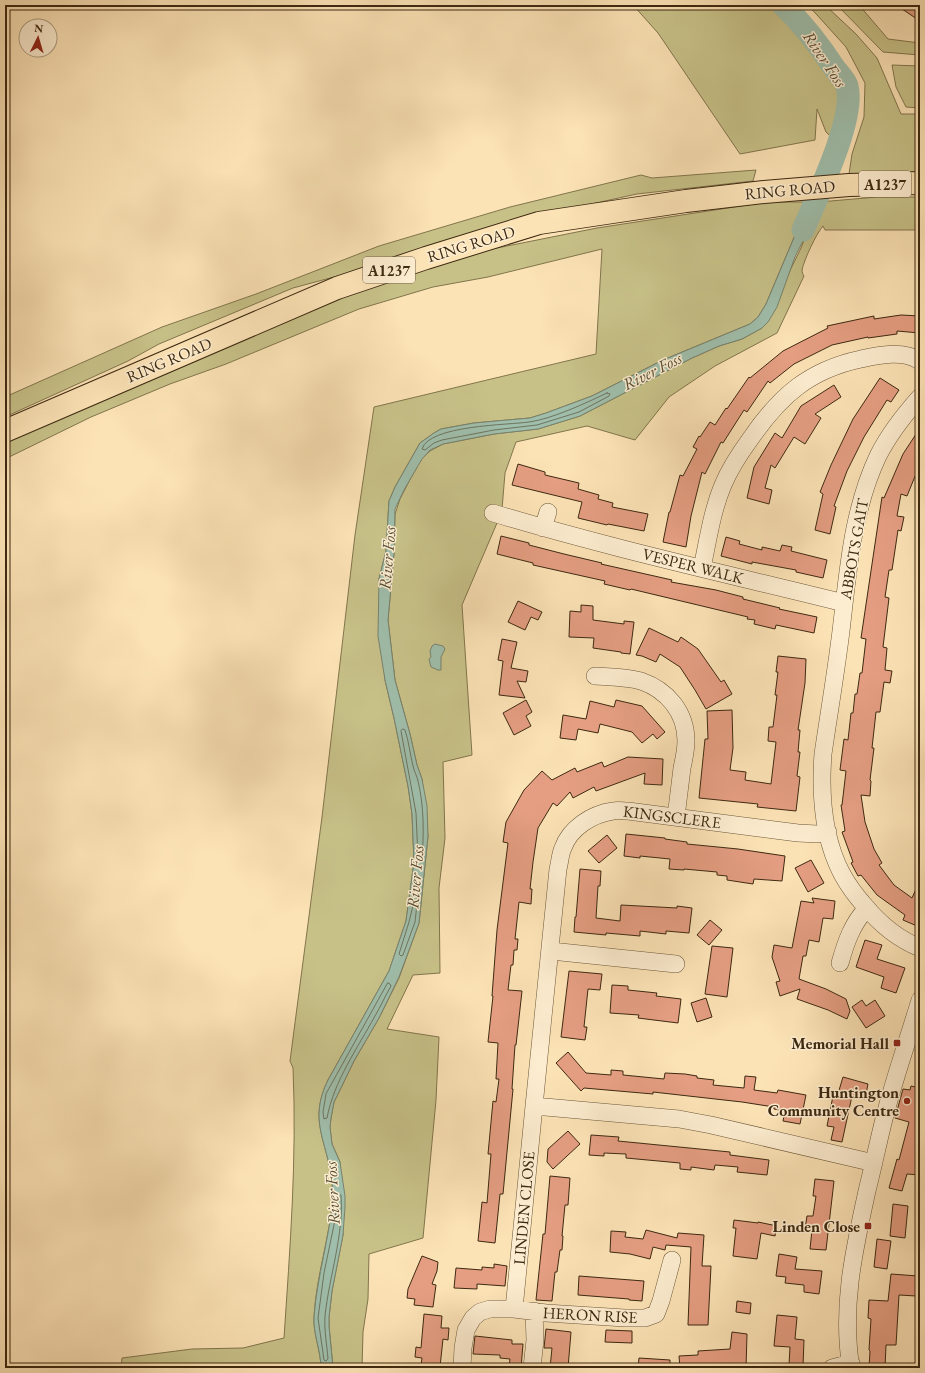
<svg xmlns="http://www.w3.org/2000/svg" width="925" height="1373" viewBox="0 0 925 1373" font-family="'EB Garamond',serif">
<style>
.green{fill:#c7c188;stroke:#82754c}
.water{fill:#9fbeab;stroke:#78826d}
.lines{fill:none;stroke-linecap:round;stroke-linejoin:round}
.shore{stroke:#6e745e;stroke-width:1}
.river{stroke:#9fbeab;stroke-width:23}
.building{fill:#e59e82;stroke:#3d2911}
.minor-casing{stroke:#6d583a;stroke-width:18}
.highway-casing{stroke:#3d2911;stroke-width:24}
.minor{stroke:#fdedd0;stroke-width:17}
.highway{stroke:#fce3b6;stroke-width:22}
.poi-dot{fill:#8f2418;stroke:#fdedd0;stroke-width:1.5}
.labels{text-anchor:middle;dominant-baseline:central;stroke-width:3;stroke-linejoin:round;paint-order:stroke}
.shield{fill:#fdedd0;stroke:#77644a;stroke-width:1}
.shield-label{font-size:15px;font-weight:bold;fill:#3d2911}
.street-label{font-size:16px;fill:#3d2911;stroke:#fdedd0}
.poi-label{font-size:16px;font-weight:bold;fill:#3d2911;stroke:#fdedd0;text-anchor:end}
.water-label{font-size:17px;font-style:italic;fill:#564e38;stroke:#fdedd0}
</style>
<rect width="100%" height="100%" fill="#fce3b6"/>
<filter id="stains"><feTurbulence type="fractalNoise" baseFrequency=".005" numOctaves="4"/><feColorMatrix values="0 0 0 0 .2 0 0 0 0 .09 0 0 0 0 .02 0 0 0 .5 -.17"/></filter>
<radialGradient id="worn" r=".72"><stop offset=".6" stop-color="#630" stop-opacity="0"/><stop offset="1" stop-color="#630" stop-opacity=".3"/></radialGradient>
<path class="green" d="M633 5H771L785 20 830 74 839 91 841 110 833 139 826 132 817 109 815 140 740 154 658 33Z
M808 5H825L856 34 877 58 901 114H920V173L849 174 852 154 864 117 865 83 846 47Z
M837 5H859L888 39 920 43V55L883 52Z
M892 65 920 66V108L906 107 896 87Z
M756 170 753 181 637 194 513 221 345 274 293 288 159 344 128 361 5 417V397L162 327 256 294 379 246 510 207 641 175 652 178Z
M877 197H920V230H825L823 226C816 234 804 260 802 270 802 272 803 275 804 276L777 333 715 366 669 397 635 440 587 426 516 442 505 473 502 509 490 520 497 523 462 605 472 755 443 762 445 838 439 888 440 973 413 975 387 1029 439 1037 436 1100 423 1238 369 1254 368 1299 363 1332 362 1368H333L329 1326V1317L332 1291 343 1235 340 1162 332 1144 330 1127 331 1118 334 1102 338 1094 354 1061 379 1018 399 978 419 923 428 836 422 779 417 765 410 734 395 680 388 620 394 553 395 514 400 499 420 460 430 451 443 444 494 434 538 429 580 416 692 358 719 346 742 339 762 328 801 248 819 202Z
M767 202H809L766 304 758 317 750 324 663 360 592 396 546 413 530 418 474 423 441 429 434 433 420 443 395 487 389 501 386 551 379 579 385 680 394 718 408 786 412 814 414 862 406 921 389 971 328 1080C308 1121 327 1140 332 1181 332 1186 333 1191 333 1196 330 1237 316 1276 314 1317 313 1334 321 1351 321 1368H121L122 1358 192 1349 243 1348 284 1338C290 1248 297 1158 293 1068L290 1061 322 817 355 535 374 407 596 354 602 249 488 277 433 287 359 309 226 364 170 384 91 417 5 459V440L333 300 424 269 487 250 597 228Z"/>
<path class="water" d="M809 202H819L813 221 795 257 777 307 768 322 762 328 742 339 719 346 692 358 580 416 538 429 494 434 443 444 430 450 422 459 404 490 395 509 394 553 388 620 395 680 410 734 417 765 422 779 427 806 428 836 419 923 399 977 379 1018 354 1061 338 1094 334 1102 331 1118 330 1127 332 1144 340 1162 345 1196V1207L343 1235 332 1291 329 1317V1326L333 1368H321C321 1351 313 1334 314 1317 317 1276 330 1237 333 1196 333 1191 332 1186 332 1181 327 1140 308 1121 328 1080L389 971 406 921 414 862 412 814 408 786 394 718 385 680 378 636 379 579 386 551 389 501 395 487 420 443 434 433 441 429 474 423 530 418 546 413 592 396 663 360 750 324 758 317 766 304Z
M435 644 443 646 445 649 441 657V670H438L431 667 429 659 431 657 430 651 432 646Z"/>
<g class="lines">
<path class="shore" d="M607 393 610 394 609 396 579 412 537 425 494 430 442 440 434 443 425 450 422 449C429 425 509 425 529 422 552 419 586 403 607 393Z
M403 729 405 730C409 742 410 754 413 766 414 771 417 776 418 781 424 806 424 832 422 858L420 859 418 858 416 813 401 731Z
M414 903 417 904 415 922 403 955 401 956 399 954 409 922Z
M388 983 390 984 391 986C385 996 381 1006 375 1016 357 1049 334 1081 327 1118L324 1119 323 1112 326 1094Z
M339 1194 341 1195C344 1235 329 1277 325 1316 324 1331 327 1345 328 1359L326 1361 324 1360 318 1318 324 1273 335 1220 337 1195Z"/>
<path class="river" d="M783 5C803 24 820 46 835 69 839 74 845 80 847 86 856 118 816 199 803 230"/>
</g>
<path class="building" d="M896 5H920V21Z
M901 315 920 316V333L897 331V334L868 338V337L832 345 794 364 770 383 768 381 747 412 744 410 723 443 721 442 705 474 702 472 691 516 686 547 663 542 669 512H670L680 475 683 476 697 449 693 447 699 436 700 437 710 422 715 425 726 408 727 409 749 377 750 378 783 351 828 328 827 326 874 316V319Z
M880 378 899 390 891 402 887 400 864 437 847 471 834 506 836 507 830 534 815 530 823 494 820 492 831 465 853 419Z
M834 385 841 397 815 414 821 418 805 444 794 437 775 468 771 465 765 488 772 490 769 504 747 498 754 467 775 433 782 438 801 406Z
M920 428V464L907 496 901 494 897 516 904 517 901 531 898 530 892 570H889L885 597 889 598 883 647 887 648 885 670 892 671 890 683 884 682 880 712H876L872 748H874L870 780 871 781 870 796 861 795 865 822 874 849 882 863 879 865 894 885 912 898 920 880V919L917 926 903 920 905 915 877 895 861 875 858 876 851 863 853 862 842 832 845 831 841 805H842L846 771 840 770 844 739 848 740 851 713H853L855 694H857L860 673H862L866 639 861 638 882 497 884 498 903 454Z
M518 464 545 472V475L579 483 578 489 599 495 598 499 613 503 612 507 648 514 644 531 608 524 607 525 578 518 582 502 512 485Z
M501 536 529 543V545L564 554 602 563 601 564 672 580 671 582 716 590 743 597V599L780 608 779 609 817 617 814 633 776 625 775 629 754 624 755 620 747 619 748 617 631 589 630 590 604 584 605 581 533 565V563L497 554Z
M726 537 740 541 739 544 762 550V547L780 551 782 545 792 547 791 551 827 560 823 578 796 572V570L752 562V564L721 556Z
M518 601 542 612 538 620 531 617 525 630 508 622Z
M581 605 593 606V620L624 624V621L634 622 630 654 621 653V652L593 648 594 638 569 637 570 611 581 612Z
M649 628 678 642 681 637 698 649 721 682 724 680 732 694 706 709 695 690 680 667 660 654 656 662 642 656 636 655Z
M502 639 517 642 511 668 528 671 526 682 517 681 525 698 499 695 503 661 498 660Z
M778 656 806 659 805 683 798 730H800L798 752H800L797 776 800 777 796 811 757 807 758 804 699 798 705 739H708L707 711 732 710 733 748 730 770 746 772 745 780 771 784 776 742 768 741 769 727H773L777 695H775L778 672H776Z
M526 700 532 712 526 716 531 726 514 735 503 713Z
M616 700 642 706 665 732 657 739 653 734 642 743 632 732 600 724 598 733 578 729 576 740 560 738 563 715 586 719 590 701 614 707Z
M628 757 663 759 662 785 644 784 645 773 596 791 594 787 573 798 570 792 557 806 553 803 538 828 533 862 530 889H532L531 904 519 902 515 939H518L517 950H514L513 965H511L508 990 522 991 516 1045H515L512 1089H513L503 1194H500L495 1243 478 1241 482 1202 487 1203 491 1154H488L493 1101 496 1102 499 1079H496L498 1043 488 1042 493 996H492L497 930 508 843 503 842 506 822 524 790 542 771 552 780 575 768 577 772 602 762 604 767Z
M626 834 665 838V839L687 842V844L738 849 785 856 782 881 754 879 753 884 727 880V876L717 875V872L684 869V870L669 869 670 859 640 856V858L624 856Z
M607 835 617 848 599 863 588 851Z
M811 860 824 883 808 892 795 868Z
M580 869 601 871 600 886H598L596 918 620 921 621 905 677 908V906L692 908 689 933 666 931V934L640 931V936L606 933V935L574 932 575 917H576Z
M812 898 835 901 833 919 823 918 819 942 809 940 806 956H803L799 979 826 989 846 999 850 1011 847 1019 828 1010 797 999 800 989 780 996 776 982 780 981 772 957 774 945 792 948 801 901 814 903Z
M710 920 722 930 709 945 697 935Z
M865 940 882 945 877 959 905 968 896 993 881 988 884 977 856 967Z
M712 946 733 948 727 997 705 994Z
M569 971 602 974 600 990 588 989 584 1027H587L585 1040 561 1037Z
M612 985 628 986V990L657 993 656 996 681 999 678 1023 638 1018 639 1015 610 1013Z
M706 998 712 1017 697 1022 691 1003Z
M862 1000 866 1006 875 1000 885 1016 866 1028 852 1007Z
M568 1052 586 1073 611 1075V1070L623 1071V1075L664 1079 665 1073 685 1074 697 1076V1078L714 1080 713 1085 744 1088 745 1076 756 1077 754 1090 777 1093 778 1090 806 1095 800 1124 783 1121 785 1111 774 1109V1107L742 1102 653 1092V1094L584 1088 581 1091 556 1063Z
M843 1077 868 1084 865 1099 852 1096 842 1142 831 1140 834 1127 827 1126 833 1096 837 1097Z
M911 1086 920 1088V1175L907 1174 902 1191 889 1188 897 1159 899 1160 909 1122 895 1118 903 1089 910 1090Z
M568 1131 580 1144 553 1169 547 1162 548 1149Z
M591 1135 619 1137 618 1141 730 1152V1155L769 1160 767 1175 737 1172 738 1167 715 1165 714 1170 691 1167V1170L680 1169V1163L626 1158V1154L604 1153V1156L589 1155Z
M550 1176 570 1178 568 1205H565L562 1236H563L562 1250H560L557 1272H555L552 1301 536 1300 543 1234H545Z
M815 1179 834 1181 826 1250 810 1249 812 1230 805 1229 807 1216H813L816 1196H813Z
M893 1204 908 1206 905 1238 890 1236Z
M734 1220 758 1223V1222L777 1226 775 1236 761 1233 757 1259 733 1256 736 1228H733Z
M646 1230 677 1238 678 1233 704 1235 702 1266H711L708 1325H688L691 1247 666 1245 665 1250 653 1247 650 1259 630 1254 610 1252 611 1231 626 1232 625 1237 643 1239Z
M877 1239 891 1241 887 1269 874 1267Z
M779 1254 797 1257 795 1269 822 1271 819 1294 804 1292V1285L785 1283 786 1277 776 1276Z
M422 1256 438 1262 437 1271 432 1284 436 1285 433 1307 414 1305 415 1299 407 1298 408 1289Z
M494 1264 507 1266 505 1286 477 1284V1289L454 1288 456 1268 482 1270V1267L494 1268Z
M891 1274 918 1276 916 1296 899 1295 896 1345H886L885 1368H869L870 1351 869 1350 871 1319 868 1318 869 1300 888 1301Z
M579 1276 644 1281 642 1301 629 1300V1299L578 1295Z
M737 1301 751 1303 750 1314 736 1312Z
M424 1314 442 1316 441 1328H449L448 1340 443 1339 440 1367 421 1365 422 1358 415 1357 416 1347 421 1348Z
M777 1315 797 1317 795 1339 804 1340 803 1366 789 1365 790 1347 774 1346Z
M546 1329 571 1332 568 1368H550L552 1348H544Z
M606 1330 632 1331V1343L605 1342Z
M732 1332 747 1334 746 1368H680L679 1356 698 1355V1351L730 1349Z
M475 1336 512 1340V1344H523L521 1368 509 1367 510 1359 500 1358V1355L473 1354Z
M639 1358 670 1360V1368H638Z"/>
<g class="lines">
<defs>
<path id="minor" d="M920 397C904 415 889 434 878 456 852 511 848 572 841 631 836 672 829 713 823 754 820 794 823 838 842 874 848 885 856 896 865 906 880 924 898 939 920 948
M493 513C609 548 727 574 844 603
M543 528 548 512
M702 568C708 540 712 511 723 485 730 468 740 453 751 438 780 396 809 370 861 359 880 355 903 350 920 361
M595 676C610 677 626 677 641 681 667 690 686 712 686 741 686 750 684 759 682 768 680 785 678 801 676 817
M551 951 676 964
M840 963C846 942 852 924 867 908
M534 1106 679 1119 711 1125 874 1163
M514 1309 534 1106 558 869C560 862 560 854 563 848 570 828 592 814 613 811 618 810 623 811 628 811L798 833 817 834 828 832
M462 1368 463 1348 466 1330 473 1318 480 1312 490 1309H514L546 1313 625 1318H645L656 1314 661 1301 672 1260
M532 1368 535 1340 534 1311
M832 1368 851 1363
M851 1368C841 1307 854 1250 867 1191 873 1167 878 1143 884 1119 894 1079 908 1040 920 1000"/>
<path id="highway" d="M5 431 337 288 426 258 539 223 686 201 764 192 849 185 920 183"/>
</defs>
<use href="#minor" class="minor-casing"/>
<use href="#highway" class="highway-casing"/>
<use href="#minor" class="minor"/>
<use href="#highway" class="highway"/>
</g>
<g class="poi-dot">
<rect x="893" y="1039" width="8" height="8" rx="2"/>
<circle cx="907" cy="1101" r="4"/>
<rect x="864" y="1222" width="8" height="8" rx="2"/>
</g>
<g class="labels">
<g class="shield">
<rect x="859" y="171" width="52" height="26" rx="3"/>
<rect x="363" y="257" width="52" height="26" rx="3"/>
</g>
<g class="shield-label">
<text x="885" y="184">A1237</text>
<text x="389" y="270">A1237</text>
</g>
<g class="street-label">
<text transform="translate(790 190) rotate(-5)">RING ROAD</text>
<text transform="translate(471 244) rotate(-17)">RING ROAD</text>
<text transform="translate(169 360) rotate(-23)">RING ROAD</text>
<text transform="translate(854 549) rotate(-80)">ABBOTS GAIT</text>
<text transform="translate(693 566) rotate(14)">VESPER WALK</text>
<text transform="translate(672 817) rotate(7)">KINGSCLERE</text>
<text transform="translate(524 1208) rotate(-85)">LINDEN CLOSE</text>
<text transform="translate(590 1315) rotate(3)">HERON RISE</text>
</g>
<g class="poi-label">
<text x="889" y="1043">Memorial Hall</text>
<text x="899" y="1092">Huntington<tspan x="899" dy="18">Community Centre</tspan></text>
<text x="860" y="1226">Linden Close</text>
</g>
<g class="water-label">
<text transform="translate(825 59) rotate(56)">River Foss</text>
<text transform="translate(652 371) rotate(-27)">River Foss</text>
<text transform="translate(387 558) rotate(-85)">River Foss</text>
<text transform="translate(415 877) rotate(-85)">River Foss</text>
<text transform="translate(332 1193) rotate(-93)">River Foss</text>
</g>
</g>
<rect width="925" height="1373" fill="none" stroke="#fce3b6" stroke-width="20"/>
<rect x="6" y="6" width="913" height="1361" fill="none" stroke="#3d2911" stroke-width="2"/>
<rect x="10" y="10" width="905" height="1353" fill="none" stroke="#3d2911"/>
<g transform="translate(38 38) rotate(5)"><circle r="19" fill="#fdedd0" stroke="#b09f84"/>
<path d="M0-3L7 15L0 10L-7 15Z" fill="#8f2418"/>
<text y="-6" font-size="11" font-weight="bold" text-anchor="middle" fill="#3d2911">N</text>
</g>
<rect width="100%" height="100%" filter="url(#stains)"/>
<rect width="100%" height="100%" fill="url(#worn)"/>
</svg>
